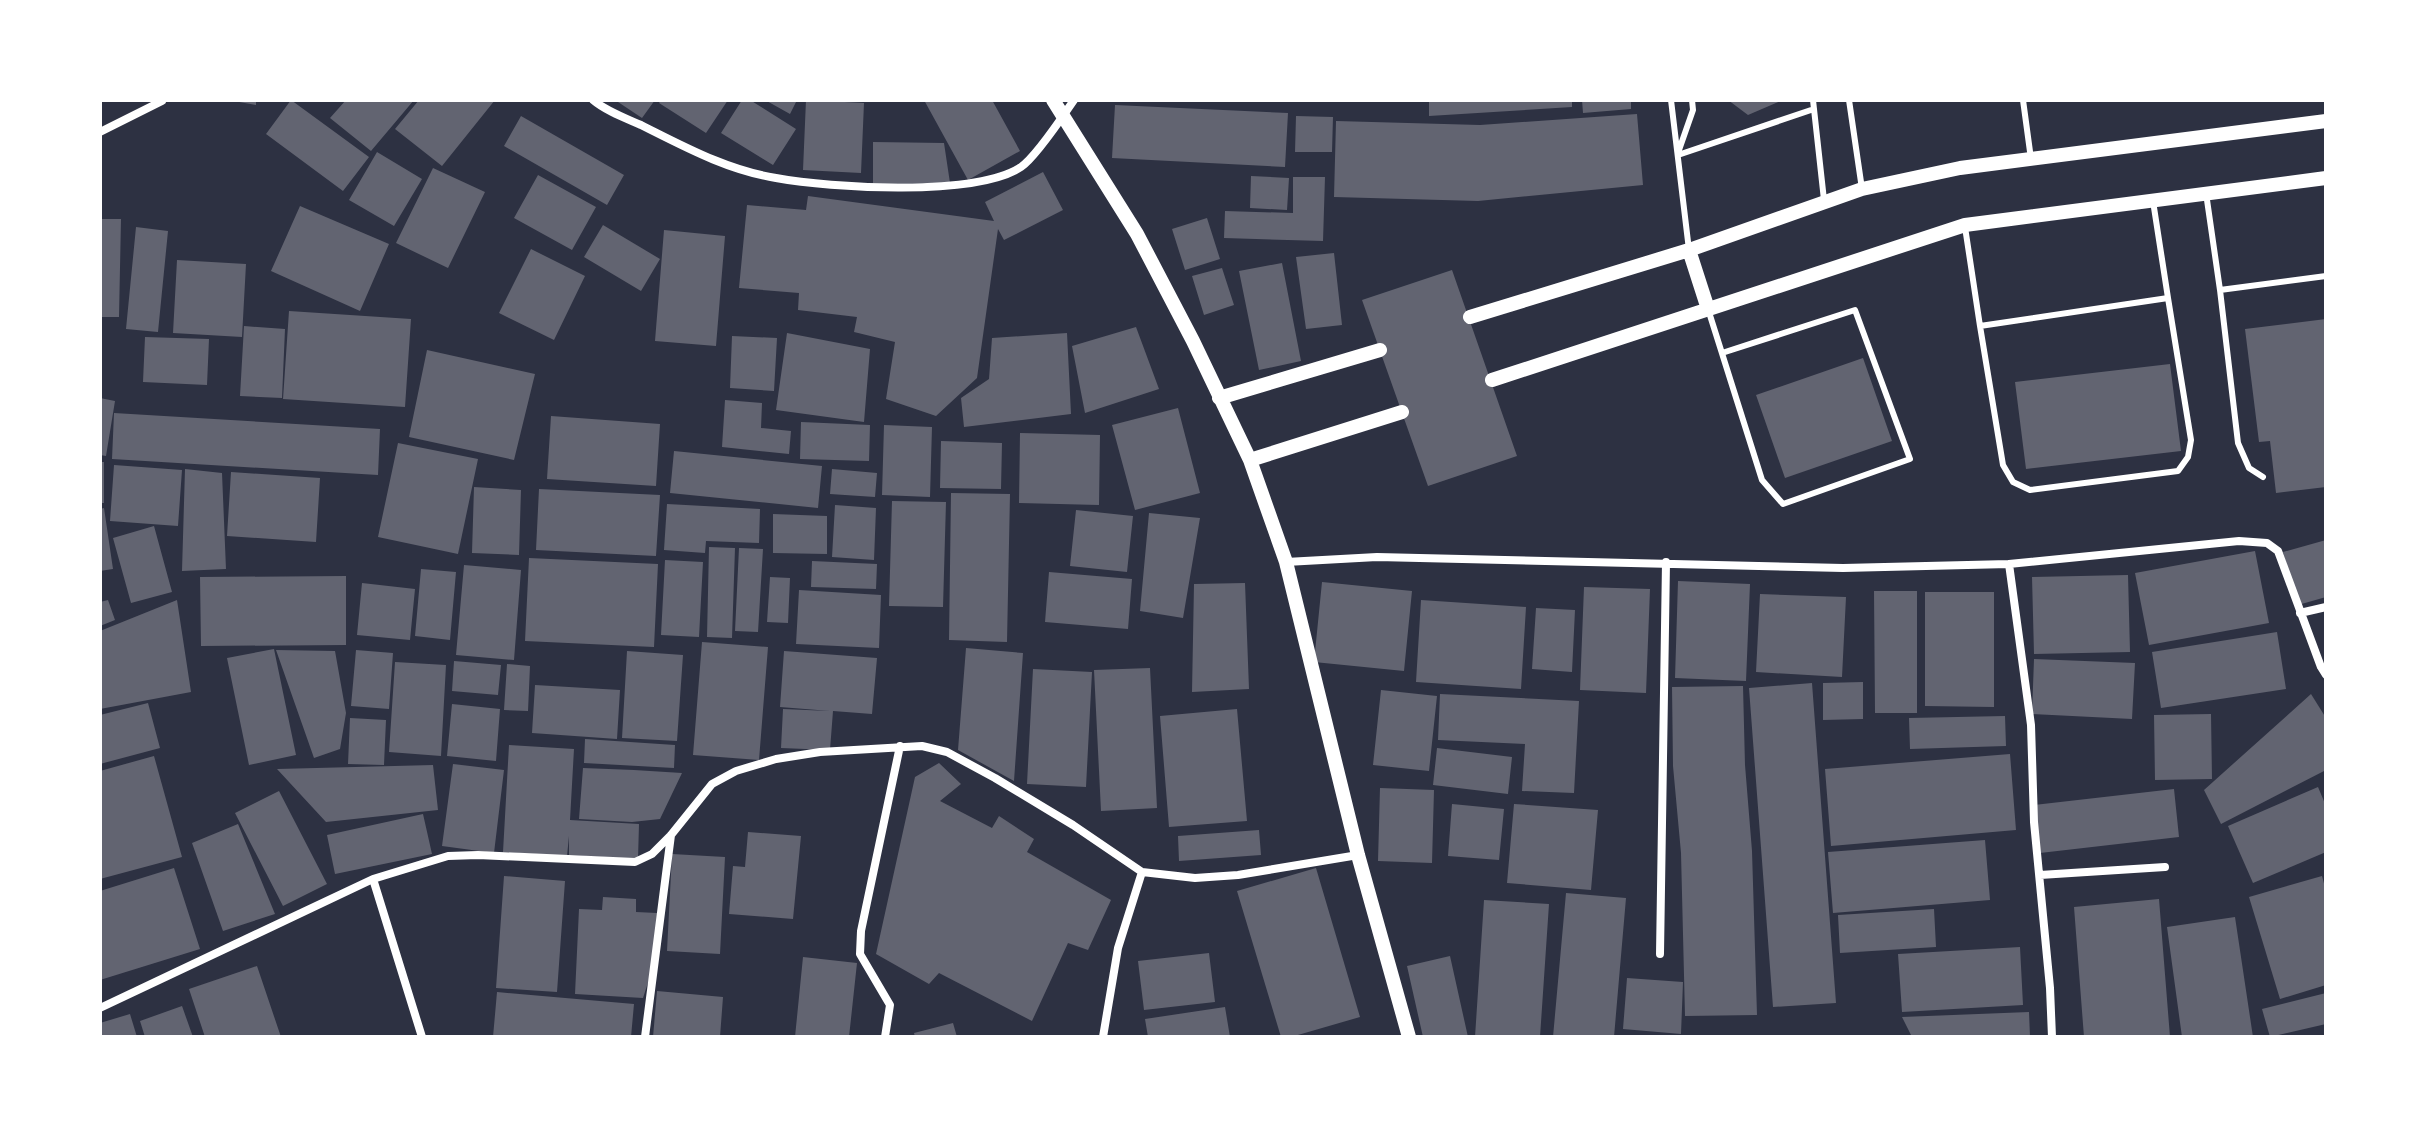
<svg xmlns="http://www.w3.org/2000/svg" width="2426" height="1137" viewBox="0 0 2426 1137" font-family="Barlow,sans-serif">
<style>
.building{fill:#626471}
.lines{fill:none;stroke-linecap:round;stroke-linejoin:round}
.service{stroke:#fff;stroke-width:6}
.minor{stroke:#fff;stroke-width:8}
.tertiary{stroke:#fff;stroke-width:14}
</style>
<rect width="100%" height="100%" fill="#2d3142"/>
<path class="building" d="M228 100H256V105Z
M291 100 369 157 343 191 266 134Z
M346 100H414L371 151 330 118Z
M419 100H495L442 166 395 129Z
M615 100H655L642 118Z
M661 100H728L706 133 659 103Z
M742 100H750L796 129 773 165 721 133Z
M765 100H797L790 114Z
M806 100 864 103 861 173 803 170Z
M924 100H992L1020 151 968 180Z
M1429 100H1572V107L1429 116Z
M1582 100H1631V109L1583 113Z
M1728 100H1783L1748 115Z
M1115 105 1288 113 1285 167 1112 158Z
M1637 114 1643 185 1478 201 1334 197 1336 121 1480 125Z
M521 116 624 175 607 205 504 146Z
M1296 116 1333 117 1332 152H1295Z
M873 142 944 143 950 183H873Z
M377 152 422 179 394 226 349 200Z
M433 168 485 192 448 268 396 243Z
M1043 172 1063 210 1004 240 998 229 977 378 936 416 886 399 895 342 854 332 857 317 798 310 799 293 739 288 747 205 806 210 808 196 994 221 985 202Z
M538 175 596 207 572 250 514 218Z
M1251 176 1289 178 1287 210 1250 208Z
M1293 177H1325L1323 241 1224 238 1225 211 1293 213Z
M300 206 389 244 360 311 271 271Z
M1207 218 1220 259 1185 270 1172 229Z
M100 219H121L119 317H100Z
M603 225 660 259 641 291 584 257Z
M136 227 168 231 158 332 126 329Z
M664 230 725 236 716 346 655 341Z
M531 249 585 276 554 340 499 313Z
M1334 253 1342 325 1306 329 1296 257Z
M177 260 246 264 242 337 173 333Z
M1282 263 1301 361 1259 370 1239 271Z
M1222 268 1234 305 1204 315 1192 276Z
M1452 270 1517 456 1428 486 1362 300Z
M289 311 411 319 405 407 283 399Z
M2326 319V487L2276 493 2270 441 2259 442 2245 329Z
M244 326 285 329 282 398 240 396Z
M1136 327 1159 389 1085 413 1072 346Z
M787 333 870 349 864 422 776 410Z
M1067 333 1071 414 964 427 961 398 989 379 992 338Z
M732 336 777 338 774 391 730 388Z
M145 337 209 339 207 385 143 382Z
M427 350 535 374 514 460 409 437Z
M1863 358 1892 441 1785 478 1756 395Z
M2170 364 2181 451 2026 469 2015 382Z
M100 398 115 401 106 456 100 455Z
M725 400 762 403 761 428 791 431 789 454 722 447Z
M1178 408 1200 493 1135 510 1112 425Z
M114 413 380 429 378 475 112 459Z
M551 416 660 424 656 486 547 479Z
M801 422 870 425 869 461 800 459Z
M884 425 932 427 930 497 882 495Z
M1020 433 1100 435 1099 505 1019 503Z
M941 441 1002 443 1001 489 940 488Z
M398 443 478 459 458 554 378 537Z
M674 451 822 466 818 508 670 493Z
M100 462H104V503H100Z
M114 465 182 470 178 526 110 521Z
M185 469 222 473 226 569 182 571Z
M832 469 877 473 875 497 830 494Z
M231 472 320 478 316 542 227 536Z
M474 487 521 490 519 555 472 553Z
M539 489 660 495 656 556 536 550Z
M951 493 1010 494 1007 642 949 640Z
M892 501 946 502 943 607 889 606Z
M667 504 760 509 759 543 706 541 705 553 664 550Z
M835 505 876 508 874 560 832 557Z
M104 508 113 569 100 571V509Z
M1076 510 1133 516 1127 572 1070 566Z
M1149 513 1200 518 1183 618 1140 611Z
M773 514 827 516V554L773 553Z
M154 526 172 592 131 603 113 538Z
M2326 540V597L2298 605 2283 552Z
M709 547 735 548 732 638 707 637Z
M739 548 763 549 758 632 735 631Z
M2255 551 2269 623 2149 645 2135 573Z
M529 558 658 564 654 647 525 641Z
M665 560 703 562 699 637 661 635Z
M812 561 877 564 876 589 811 587Z
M464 565 521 570 514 660 456 655Z
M421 569 456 572 450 640 415 636Z
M1049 572 1132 579 1128 629 1045 622Z
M2128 575 2130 652 2034 654 2032 577Z
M346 576V645L201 646 200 577Z
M770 577 790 578 788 623 767 622Z
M1678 581 1750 584 1746 681 1675 678Z
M1322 582 1412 591 1404 671 1314 662Z
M362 583 415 589 410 640 357 635Z
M1245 583 1249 689 1192 692 1194 584Z
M1584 587 1650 589 1646 693 1580 690Z
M799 590 881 595 879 648 796 644Z
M1874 591H1917V713H1875Z
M1925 592H1994V707L1925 706Z
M1760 594 1846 597 1842 677 1756 672Z
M108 600 115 620 100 626V602Z
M177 600 191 692 100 709V631Z
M1421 600 1526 607 1521 689 1416 682Z
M1536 608 1575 610 1572 672 1532 669Z
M2277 632 2286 689 2161 708 2152 652Z
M702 642 768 647 759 760 693 755Z
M966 648 1023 653 1014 781 958 750Z
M274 649 296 755 249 765 227 658Z
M276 650 335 651 346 713 340 749 314 758Z
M356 650 393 653 389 709 351 706Z
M627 651 683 655 677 741 622 738Z
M784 651 877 658 872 714 833 711 830 750 781 748 783 709 830 711 780 707Z
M2034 659 2135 663 2132 719 2032 714Z
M454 661 501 665 498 695 452 691Z
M395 662 446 665 441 756 389 752Z
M507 664 530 666 528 711 504 710Z
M1150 668 1157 808 1101 811 1094 670Z
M1033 669 1092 672 1086 787 1027 784Z
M1863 682V719L1823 720V683Z
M1812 683 1836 1003 1773 1007 1749 688Z
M535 685 620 690 617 739 532 733Z
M1743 686 1745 765 1752 851 1757 1015 1685 1016 1681 853 1673 766 1672 687Z
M1381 690 1437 696 1429 771 1373 765Z
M1440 694 1579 701 1574 793 1522 791 1525 744 1438 740Z
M2311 694 2326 718V770L2221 824 2204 790Z
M148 703 160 748 100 764V715Z
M452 704 500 709 496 761 447 756Z
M1237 709 1247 821 1169 827 1160 716Z
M2211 714 2212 779 2155 780 2154 715Z
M2005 716 2006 746 1910 749 1909 718Z
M350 718 386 720 384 765 348 764Z
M585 739 675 745 674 768 584 763Z
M509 745 574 749 570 820 639 824 638 859 569 855V836L567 856 503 852Z
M1437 748 1512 757 1508 794 1433 785Z
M2010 754 2016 830 1831 846 1825 769Z
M154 756 182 857 100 879V771Z
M939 763 961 784 940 801 992 828 999 816 1034 839 1027 852 1111 900 1088 950 1068 943 1032 1021 939 973 929 984 876 954 915 777Z
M453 764 504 770 494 853 442 846Z
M433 765 438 810 326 822 277 769Z
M583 768 634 770 682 773 660 819 632 822 579 819Z
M2318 787 2326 806V852L2253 883 2228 826Z
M1380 788 1434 790 1432 863 1378 861Z
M2174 789 2179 837 2040 853 2034 805Z
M279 791 327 884 283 906 235 813Z
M1452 804 1504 809 1499 860 1448 856Z
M1514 804 1598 810 1591 890 1507 883Z
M423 814 432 854 335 874 327 835Z
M238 824 275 914 223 931 192 843Z
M1259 830 1261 855 1179 861 1178 836Z
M748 832 801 836 793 919 729 914 733 866 745 867Z
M1985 840 1990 900 1833 913 1828 852Z
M672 854 725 857 720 954 667 951Z
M174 868 200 949 100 980V891Z
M1316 868 1360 1017 1291 1037H1281L1237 891Z
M504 876 565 881 557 992 496 988Z
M2322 876 2326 891V985L2280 999 2249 897Z
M1566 893 1626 898 1614 1037H1553Z
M603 897 636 899V912L657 913 656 958 643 998 575 994 579 909 602 910Z
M2159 899 2170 1037H2084L2074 907Z
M1484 900 1549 904 1540 1037H1475Z
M1934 909 1936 947 1840 953 1838 915Z
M2235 917 2253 1037H2182L2167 927Z
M2020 947 2023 1005 1902 1012 1898 954Z
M1209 953 1215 1002 1144 1010 1138 961Z
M1450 956 1468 1037H1423L1407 966Z
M803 957 857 963 849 1037H795Z
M257 966 281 1037H205L189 989Z
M1627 978 1683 982 1681 1034 1623 1029Z
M657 991 723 997 720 1037H653Z
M497 992 634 1004 631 1037H493Z
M2326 993V1024L2270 1037 2262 1009Z
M182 1006 193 1037H145L140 1021Z
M1225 1007 1230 1037H1148L1145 1019Z
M2029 1012 2030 1037H1912L1902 1017Z
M130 1014 137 1037H100V1023Z
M953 1023 957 1037H915L914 1033Z"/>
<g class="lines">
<path class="service" d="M1671 100 1689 250
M1813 100 1824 200
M1849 100 1862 189
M2023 100 2031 159
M1679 150 1693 110 1692 100
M1678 155 1814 109
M2206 193 2220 290 2326 276
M1965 227 1980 326 2168 298 2153 201
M2220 290 2238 443 2249 468 2263 477
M1708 309 1762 480 1783 504 1910 459 1855 310 1722 353
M1980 326 2003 465 2013 482 2030 490 2178 471 2188 457 2191 440 2168 298"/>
<path class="minor" d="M593 100C606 111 625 118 641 125 685 147 727 170 776 178 831 188 975 197 1021 167 1036 157 1063 116 1074 100
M100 132 162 101
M1286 562 1377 557 1843 568 2009 564 2239 541 2267 543 2278 551 2321 667 2326 675
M2009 564 2031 725 2034 822 2050 988 2052 1037
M2300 613 2326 607
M2040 875 2165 867
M373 879 422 1037
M1660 954 1666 562
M100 1008 373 879 448 856 478 855 635 862 652 854 671 835 712 784 736 771 776 759 820 752 922 746 947 752 995 778 1073 825 1142 872 1195 878 1238 875 1358 855
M645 1037 671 835
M885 1037 890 1005 860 954 861 931 900 746
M1103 1037 1118 948 1142 872"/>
<path class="tertiary" d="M1053 100 1137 234 1193 341 1250 460 1286 562 1358 855 1409 1037
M1689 250 1708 309
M1470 317 1689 250 1862 189 1960 168 2326 121
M1492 380 1965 225 2326 178
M1219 398 1380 350
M1250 460 1402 412"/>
</g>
<rect width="2426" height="1137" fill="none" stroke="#ffffff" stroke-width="204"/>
</svg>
